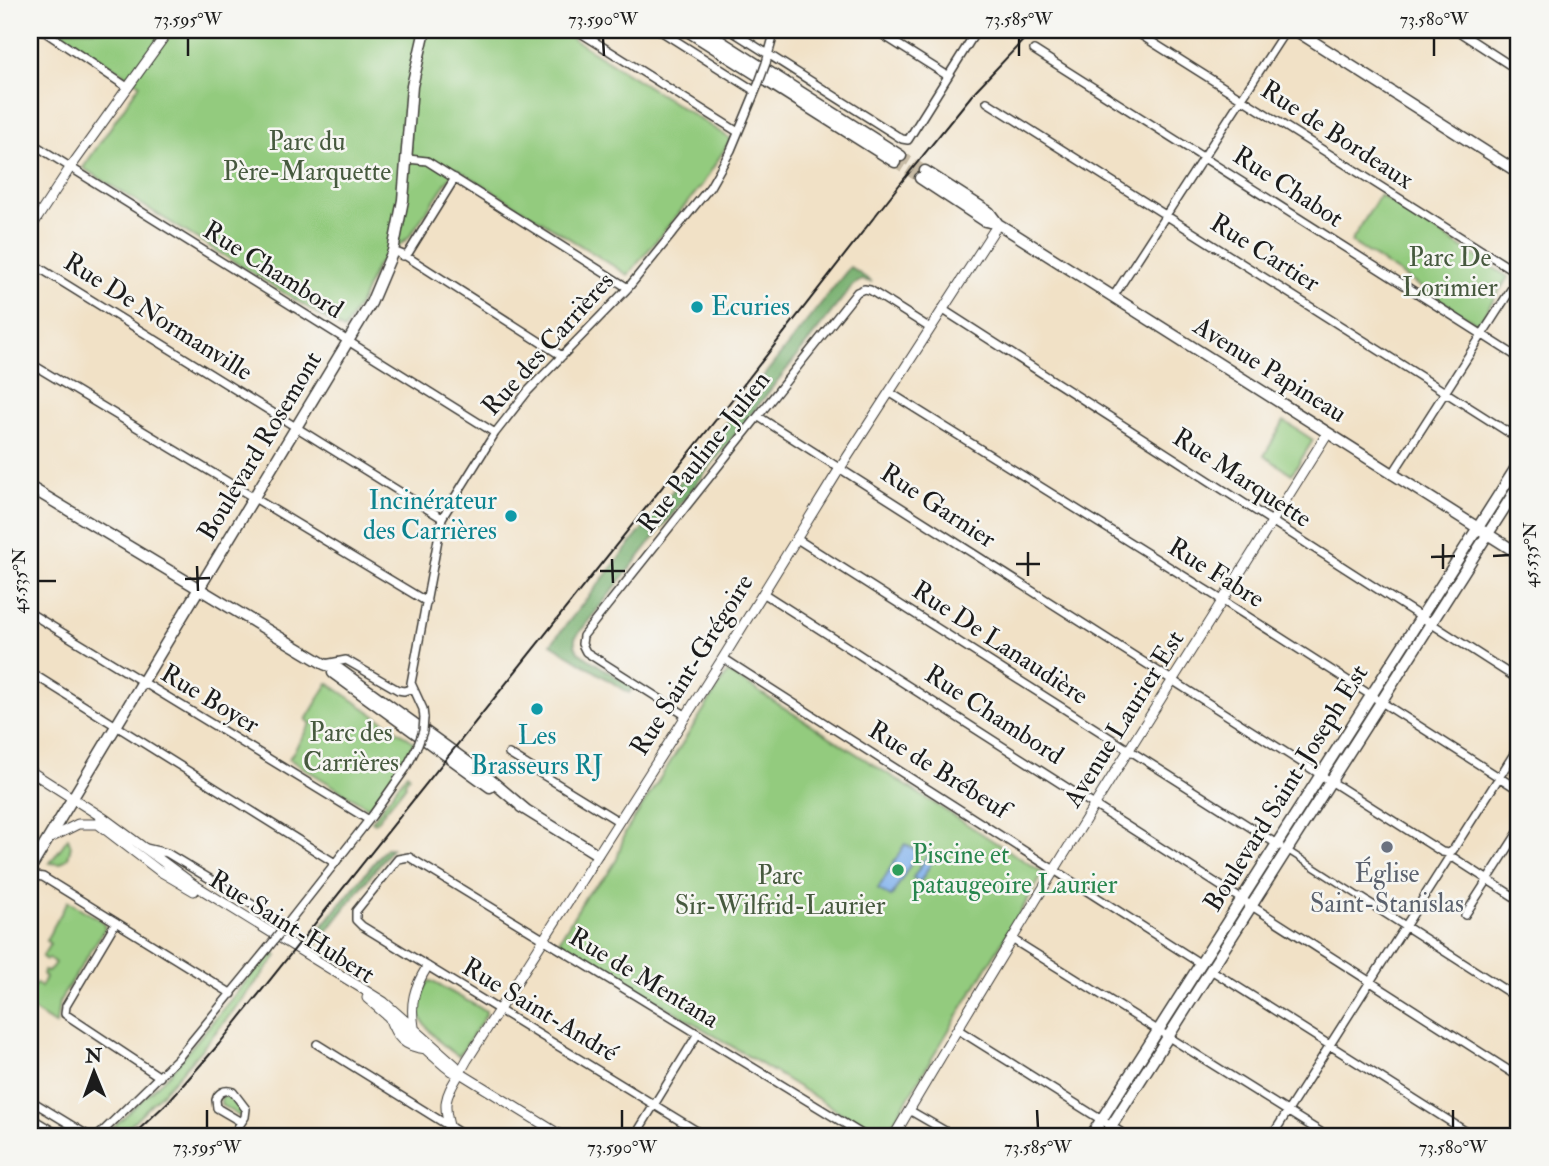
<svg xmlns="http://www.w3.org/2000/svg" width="1549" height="1166" viewBox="0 0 1549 1166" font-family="'IM FELL Double Pica',serif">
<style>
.green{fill:#93cb7e;stroke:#58744d;stroke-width:2}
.forest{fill:#76af6d;stroke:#496644;stroke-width:2}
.water{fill:#82b2ed;stroke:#4f6784;stroke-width:2}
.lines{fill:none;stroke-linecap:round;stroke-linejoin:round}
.secondary-tunnel{stroke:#c6baa4;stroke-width:10;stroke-dasharray:10 5;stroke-linecap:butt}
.pedestrian-casing{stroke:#3c3a36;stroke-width:8}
.minor-casing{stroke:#3c3a36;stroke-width:10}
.tertiary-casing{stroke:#3c3a36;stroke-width:11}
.secondary-casing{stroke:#3c3a36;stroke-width:13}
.pedestrian{stroke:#fff;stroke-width:5}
.minor{stroke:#fff;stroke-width:7}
.tertiary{stroke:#fff;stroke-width:9}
.secondary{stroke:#fff;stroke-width:10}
.rail{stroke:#1c1c1c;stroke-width:2}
.minor-bridge-casing{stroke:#3c3a36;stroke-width:10;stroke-linecap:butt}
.minor-bridge{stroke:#fff;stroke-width:7}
.ticks{fill:none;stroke:#1c1c1c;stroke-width:2.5}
.culture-dot{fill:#0f9aa8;stroke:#f6f6f2;stroke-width:2.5}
.worship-dot{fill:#6b7280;stroke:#f6f6f2;stroke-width:2.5}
.leisure-dot{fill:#2e9e5b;stroke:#f6f6f2;stroke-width:2.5}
.labels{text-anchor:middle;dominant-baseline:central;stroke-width:5;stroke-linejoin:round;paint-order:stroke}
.street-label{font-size:26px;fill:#1c1c1c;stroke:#f6f6f2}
.park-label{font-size:26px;fill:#46593e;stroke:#f6f6f2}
.culture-label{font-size:26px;fill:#0d838f;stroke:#f6f6f2;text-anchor:start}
.leisure-label{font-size:26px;fill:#27864d;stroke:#f6f6f2;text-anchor:start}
.worship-label{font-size:26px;fill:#5b616d;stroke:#f6f6f2}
.neatline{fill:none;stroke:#1c1c1c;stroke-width:2.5}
.ticks-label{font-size:18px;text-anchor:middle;fill:#1c1c1c}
</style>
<rect width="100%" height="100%" fill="#f6f6f2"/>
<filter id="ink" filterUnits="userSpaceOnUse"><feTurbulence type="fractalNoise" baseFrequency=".0143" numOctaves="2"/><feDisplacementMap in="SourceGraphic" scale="14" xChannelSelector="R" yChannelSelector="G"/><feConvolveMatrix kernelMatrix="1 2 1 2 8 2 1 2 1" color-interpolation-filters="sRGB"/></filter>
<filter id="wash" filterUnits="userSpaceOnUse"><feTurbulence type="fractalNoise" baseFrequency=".00686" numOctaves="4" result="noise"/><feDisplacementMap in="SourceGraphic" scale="28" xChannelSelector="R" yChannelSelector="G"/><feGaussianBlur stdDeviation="1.57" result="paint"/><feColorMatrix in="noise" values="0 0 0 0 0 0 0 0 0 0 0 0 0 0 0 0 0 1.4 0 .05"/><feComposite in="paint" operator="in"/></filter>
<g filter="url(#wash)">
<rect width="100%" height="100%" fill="#f1e1c6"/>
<path class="green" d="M55 30H559L731 139 702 185 628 275 456 168 409 237 377 265 361 301 344 330 83 168 140 84Z
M1380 195 1508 277 1478 324 1351 242Z
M1284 421 1313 440 1292 474 1264 456Z
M728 672 1042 872V876L885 1136H879L559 941 587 894 607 875 617 859 625 833Z
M328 683 414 742 406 758 370 807 366 806 289 759 311 723 306 720Z
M407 773 409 775 405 783 406 785 375 823 372 821Z
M68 838 71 846 68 858 60 864 50 863Z
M68 901 103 922 105 928 59 1002 56 1025 31 1009 30 987 32 988 36 983 41 987 46 978 43 974 44 971 48 972 55 963 49 958 46 960 42 957 50 944 46 940Z
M271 951 277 956C227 1019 178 1082 118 1136H104L169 1074Z
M431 981 486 1011V1015L459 1056C444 1048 415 1021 417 1002 418 995 424 988 428 982Z
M225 1095 231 1096 242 1110V1115L239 1116 221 1105V1097Z"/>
<path class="forest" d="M850 267 872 282 862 280 853 285 575 638V645L578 652 633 687 629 693 551 644Z
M386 848H392L314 948 310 944 311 940Z"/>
<path class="water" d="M905 844 918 852 891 897 878 889Z
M927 856 933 860 920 882 913 878Z"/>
</g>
<g filter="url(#ink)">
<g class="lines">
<path class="secondary-tunnel" d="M901 156 925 171
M895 162 920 178"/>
<defs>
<path id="pedestrian" d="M1287 850 1360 897"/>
<path id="minor" d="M42 30 127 87
M576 30 738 132
M659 30 755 91
M730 30 902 139 908 140 977 30
M875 30 948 76
M1133 30 1519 274
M1456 30 1519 71
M1034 50 1519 358
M766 63 775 30
M987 102 1519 439
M30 142 495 433
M408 159 427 161 628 288
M393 251 406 256 562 356
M402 256H406L409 252 455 178
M30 262 442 518
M1113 297 1286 30
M942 309 1519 680
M30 363 427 602
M889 392 1214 595 1519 790
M759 417 1442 852 1449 853 1453 850 1519 746
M1392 475 1519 277
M797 539 1280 846
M763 593 1519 1077
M30 613 369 820
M723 658 1201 964
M325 664 346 660 398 690 404 691 413 688
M30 672 335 863
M685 715 586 652 582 644 583 636 857 292 864 289 870 290 930 328
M424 718 423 709 411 683 442 518 495 433 528 391 628 288 710 187 731 150 758 85
M509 754 618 821
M146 848 167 853 286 925
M30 875 43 877 232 994
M1360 897 1519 999
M1465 915 1519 831
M116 922 66 1006 65 1014 160 1077
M284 928 372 816 406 768 418 745
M1012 939 1327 1136
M1211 970 1473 1136
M957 1029 1127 1136
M317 1044 465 1136
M30 1100 89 1136
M909 1110 954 1136
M98 1136 178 1058 268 948
M232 1136 245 1117 246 1109 233 1092C225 1089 218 1092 216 1100L217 1108 241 1122
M635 1136 697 1035
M705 1136 362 926 356 920V911L398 859 409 857 865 1136
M1272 1136 1448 859 1454 858 1519 900"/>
<path id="tertiary" d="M30 229 70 168 169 30
M30 771 105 819 193 884 384 1002 455 1065 460 1073 562 1136
M48 839 78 824H98L158 870 194 891
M367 998 446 1067 451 1071 460 1073
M389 1017C396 1037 404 1047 426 1049
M414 1027C410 1003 414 988 427 967
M452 1136C439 1096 448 1095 467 1060L723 658 837 473 998 224
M894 1136C1033 899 1181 667 1327 434"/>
<path id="secondary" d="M686 30 895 162
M703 30 901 156
M1295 30 1519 173
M925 171 989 212 998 224
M920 178 985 221 998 224 1008 230 1519 554
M30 487 324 664 340 670 480 771 526 810
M333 673 490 787
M521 807 597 854
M30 869 371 303 393 251 403 200 412 86 425 30
M30 1119 58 1136
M1091 1136 1519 463
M1105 1136 1519 485"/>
</defs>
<use href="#pedestrian" class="pedestrian-casing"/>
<use href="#minor" class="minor-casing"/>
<use href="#tertiary" class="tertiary-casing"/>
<use href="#secondary" class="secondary-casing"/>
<use href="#pedestrian" class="pedestrian"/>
<use href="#minor" class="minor"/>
<use href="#tertiary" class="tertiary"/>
<use href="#secondary" class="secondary"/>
<path class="rail" d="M132 1136 168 1102 219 1044 734 397 900 184 976 90 1033 30"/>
<defs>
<path id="minor-bridge" d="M758 85 766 63
M418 745 423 731 424 718
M268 948 284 928"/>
</defs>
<use href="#minor-bridge" class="minor-bridge-casing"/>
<use href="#minor-bridge" class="minor-bridge"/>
</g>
</g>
<path class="ticks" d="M188 38V56M603 38 604 56M1019 38V56M1434 38V56M1443 544V569M1028 552V576M1493 556 1510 555M1431 557 1455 556M612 559 613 583M1016 564H1040M197 566 198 591M600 571H625M185 579 210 578M38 581H56M207 1110V1128M622 1110V1128M1037 1110 1038 1128M1453 1110V1128"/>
<g class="culture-dot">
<circle cx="697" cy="307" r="7"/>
<circle cx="511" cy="516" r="7"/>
<circle cx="537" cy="709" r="7"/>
</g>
<circle class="worship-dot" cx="1387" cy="847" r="7"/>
<circle class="leisure-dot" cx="898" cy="870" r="7"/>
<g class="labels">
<g class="street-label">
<text transform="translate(1337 135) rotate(33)">Rue de Bordeaux</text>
<text transform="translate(1288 187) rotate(33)">Rue Chabot</text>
<text transform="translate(1265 253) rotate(32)">Rue Cartier</text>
<text transform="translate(273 270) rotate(32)">Rue Chambord</text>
<text transform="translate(158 317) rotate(32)">Rue De Normanville</text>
<text transform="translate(548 344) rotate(-48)">Rue des Carrières</text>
<text transform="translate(1270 370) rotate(32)">Avenue Papineau</text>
<text transform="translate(260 446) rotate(-59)">Boulevard Rosemont</text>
<text transform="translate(704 452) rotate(-52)">Rue Pauline-Julien</text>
<text transform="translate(1242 478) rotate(33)">Rue Marquette</text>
<text transform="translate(938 506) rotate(33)">Rue Garnier</text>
<text transform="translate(1216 573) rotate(32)">Rue Fabre</text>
<text transform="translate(1000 643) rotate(33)">Rue De Lanaudière</text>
<text transform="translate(692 665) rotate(-58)">Rue Saint-Grégoire</text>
<text transform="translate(210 699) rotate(31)">Rue Boyer</text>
<text transform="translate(994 715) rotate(33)">Rue Chambord</text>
<text transform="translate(1124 719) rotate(-58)">Avenue Laurier Est</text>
<text transform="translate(939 770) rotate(32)">Rue de Brébeuf</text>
<text transform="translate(1286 788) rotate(-58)">Boulevard Saint-Joseph Est</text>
<text transform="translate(292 927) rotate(32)">Rue Saint-Hubert</text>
<text transform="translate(644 978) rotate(31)">Rue de Mentana</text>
<text transform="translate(540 1010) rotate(31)">Rue Saint-André</text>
</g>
<g class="park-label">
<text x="307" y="142">Parc du<tspan x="307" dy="30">Père-Marquette</tspan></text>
<text x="1450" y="258">Parc De<tspan x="1450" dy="30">Lorimier</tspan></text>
<text x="351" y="733">Parc des<tspan x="351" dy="30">Carrières</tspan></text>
<text x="780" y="876">Parc<tspan x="780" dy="30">Sir-Wilfrid-Laurier</tspan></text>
</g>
<g class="culture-label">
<text x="711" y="307">Ecuries</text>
<text x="497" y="501" text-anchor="end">Incinérateur<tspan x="497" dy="30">des Carrières</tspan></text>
<text x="537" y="736" text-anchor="middle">Les<tspan x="537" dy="30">Brasseurs RJ</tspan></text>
</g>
<g class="leisure-label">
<text x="912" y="855">Piscine et<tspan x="912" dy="30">pataugeoire Laurier</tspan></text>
</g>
<g class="worship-label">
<text x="1387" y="874">Église<tspan x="1387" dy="30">Saint-Stanislas</tspan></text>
</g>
</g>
<rect width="1549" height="1166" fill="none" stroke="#f6f6f2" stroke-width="77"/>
<g transform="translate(94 1072) rotate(359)" stroke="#f6f6f2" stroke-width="5" paint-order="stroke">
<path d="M0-5L12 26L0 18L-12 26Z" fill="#1c1c1c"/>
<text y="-10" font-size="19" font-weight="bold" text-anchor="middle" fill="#1c1c1c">N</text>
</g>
<rect x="38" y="38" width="1472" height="1090" class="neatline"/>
<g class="ticks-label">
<text x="188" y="25">73.595°W</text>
<text x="603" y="25">73.590°W</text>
<text x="1019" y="25">73.585°W</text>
<text x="1434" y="25">73.580°W</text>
<text transform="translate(1530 555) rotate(-90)" y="6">45.535°N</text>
<text transform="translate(19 581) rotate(-90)" y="6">45.535°N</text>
<text x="207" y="1153">73.595°W</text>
<text x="622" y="1153">73.590°W</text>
<text x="1038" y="1153">73.585°W</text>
<text x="1453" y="1153">73.580°W</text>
</g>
</svg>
